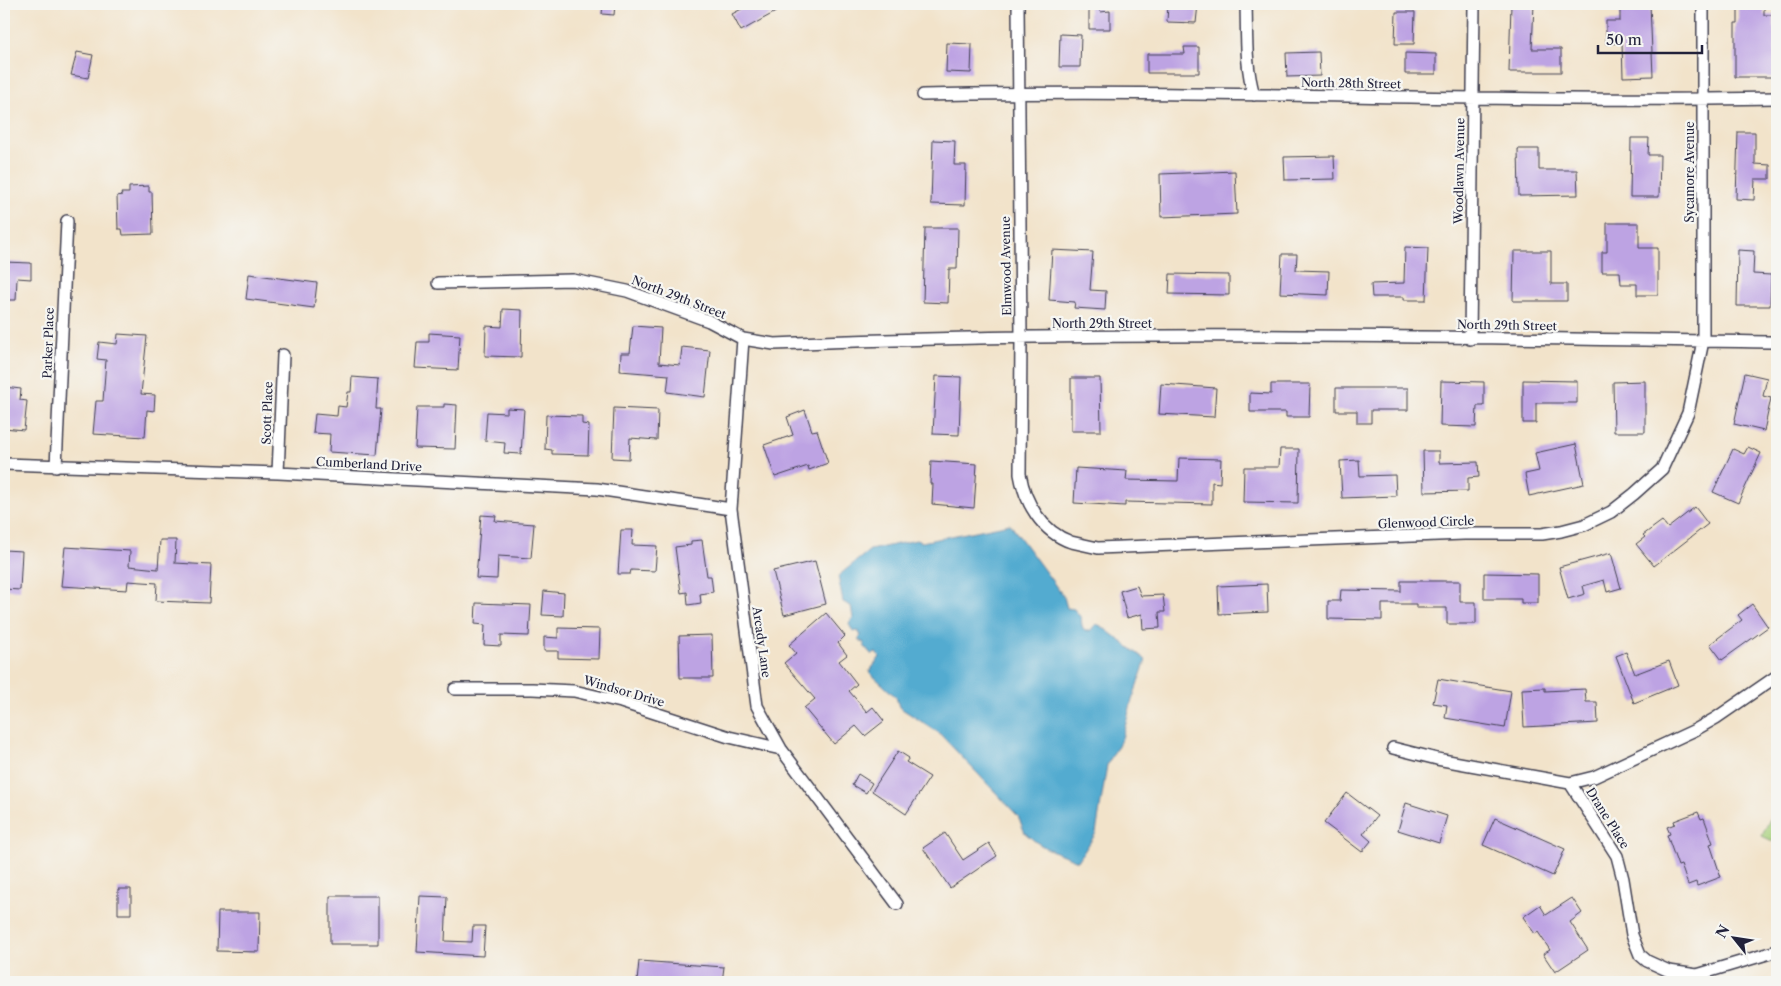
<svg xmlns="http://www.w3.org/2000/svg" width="1781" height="986" viewBox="0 0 1781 986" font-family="'Libre Caslon Text',serif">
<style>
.green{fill:#a7d07c;stroke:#64795c}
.water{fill:#53abd0;stroke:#3a6686}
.building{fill:#bda3e3}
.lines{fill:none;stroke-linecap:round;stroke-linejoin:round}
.minor-casing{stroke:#413f50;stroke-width:14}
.minor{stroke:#fff;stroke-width:11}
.labels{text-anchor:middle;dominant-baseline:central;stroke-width:4.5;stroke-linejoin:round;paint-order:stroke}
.street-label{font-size:12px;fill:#22223b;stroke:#f6f6f2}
</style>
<rect width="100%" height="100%" fill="#f6f6f2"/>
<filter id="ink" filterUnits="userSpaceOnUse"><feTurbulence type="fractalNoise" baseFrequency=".02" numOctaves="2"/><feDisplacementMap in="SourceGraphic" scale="10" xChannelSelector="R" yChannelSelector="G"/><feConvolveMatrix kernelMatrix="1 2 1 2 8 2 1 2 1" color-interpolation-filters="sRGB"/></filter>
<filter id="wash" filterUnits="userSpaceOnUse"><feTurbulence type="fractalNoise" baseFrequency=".0096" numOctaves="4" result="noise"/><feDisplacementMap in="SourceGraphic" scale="20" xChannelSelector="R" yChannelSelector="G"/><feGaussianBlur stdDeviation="1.12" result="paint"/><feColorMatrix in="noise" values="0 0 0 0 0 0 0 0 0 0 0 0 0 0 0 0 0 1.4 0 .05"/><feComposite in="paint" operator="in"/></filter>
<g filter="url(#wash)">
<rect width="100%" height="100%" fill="#f2e3ca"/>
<path class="green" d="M1777 804V843L1762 836Z"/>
<path class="water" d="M1010 524 1064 597 1067 608 1074 609 1081 618 1082 626 1085 631H1090L1096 624 1101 626 1146 660 1132 700 1122 738 1107 765 1096 833 1078 861 1046 848 1036 842 1025 833 1018 816 939 733 899 707 896 697 869 672 880 657 875 652 872 655 865 647 864 643 858 639 861 636 858 631 853 632 849 624 853 618 851 606 843 602 838 576 870 550 916 540 922 542Z"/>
<g id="blocks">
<path class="building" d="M603 4H615L614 15 602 14Z
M751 4H790L741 31 732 14Z
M1089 4H1100V12L1110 11V29H1089Z
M1168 4H1198L1196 23 1167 22Z
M1511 4H1534L1532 49H1561V72H1509Z
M1620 4H1650L1653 76 1623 77 1622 43 1606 44V21H1620Z
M1738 4H1764V15H1774L1775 53H1777V77H1735V23H1738Z
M1396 12H1415L1414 44H1395Z
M1060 34 1081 35 1080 67H1059Z
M947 43 972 44 971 73 946 72Z
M1184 47H1199V73H1147V54H1185Z
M77 52 93 55 88 78 71 75Z
M1319 52 1320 76 1287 77 1286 53Z
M1405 53 1436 54V74H1405Z
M1738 132H1755V164L1770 165V179H1755L1754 200 1736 199Z
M1631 138H1649L1648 155H1660L1659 197H1630Z
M933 140 955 141 954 165H966L965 205 931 204Z
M1518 149H1539V170H1577L1578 195 1519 196Z
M1334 156 1335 179 1285 180 1284 157Z
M1235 171 1237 214 1161 217 1160 174Z
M149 186V192H152L153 234 123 235 122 229H118L117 196 122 195 121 193H129V187Z
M1607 223H1639V248H1658V295H1637V284H1621L1620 272H1602V252H1607Z
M925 228H958L957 269H949L948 303 923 302Z
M1405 247 1428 248 1426 300H1404V297H1372L1371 284 1404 283Z
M1052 250 1093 252 1090 290 1106 291 1105 310 1074 308 1075 302 1049 300Z
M1738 250 1754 251 1753 274 1771 275 1770 306H1737Z
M1514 251H1551V284H1567V301H1513Z
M1282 254H1297L1296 270 1329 271 1328 295 1280 293Z
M4 262 31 263V279L17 278 16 300H4Z
M249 274 317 283 314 308 246 299Z
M1170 274 1229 275V295L1169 294Z
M503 309 522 310 521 357 485 356 486 326 502 327Z
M633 326 661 328 659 363 680 365 682 347 710 350 705 397 667 392 669 375 620 371 621 353H630Z
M429 333 460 335 458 370 415 368 417 342H429Z
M118 334 147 336 141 394 155 395 154 411 147 410 145 437 93 434 96 401H103L106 360 97 359 99 342 117 344Z
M1745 373 1767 378 1763 396 1771 398 1764 431 1734 424Z
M936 376 961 377 959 435 933 434Z
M352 377 378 379 376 409H381L377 455 329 452 330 434 313 433 315 414 337 416 338 406 346 407 348 392H351Z
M1071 378H1100L1101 431H1071Z
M1523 380 1577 381V403H1536V423H1523Z
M1441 381 1484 382V406H1477L1476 427 1440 426Z
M1645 381V432H1614L1613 382Z
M1161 384 1216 388 1214 417 1159 414Z
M1271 384H1310L1309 417H1286V412H1250V393L1271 394Z
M4 387 21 389 20 400 27 401 24 430 4 428Z
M1336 388H1408V410H1371V423H1357V411H1336Z
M444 404 457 405 455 449 415 448 417 407H444Z
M507 408 524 409 521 454 504 453 505 443 485 441 487 412 507 413Z
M614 408 658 410 657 440 630 438 629 459 612 458Z
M805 410 812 431 817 430 828 463 809 470 808 466 775 477 764 445 793 435 787 417Z
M546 415 582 416V424L589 425 588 455 552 454V450L545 449Z
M1576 444 1584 484 1529 496 1525 474 1539 471 1535 453Z
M1748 447 1761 453 1738 503 1713 492 1733 449 1744 454Z
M1280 449H1299L1298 503 1243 502 1244 467H1279Z
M1423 451H1439V463L1478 462 1479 477 1468 478V491L1424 492Z
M1179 458 1221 459 1220 483 1212 482V504L1125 502V506L1074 503 1076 468 1127 471 1126 480 1178 481Z
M1359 460 1360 476 1395 475 1396 496 1342 498 1340 461Z
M931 461 977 464 974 508 932 504 933 484H930Z
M1695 507 1708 524 1654 566 1636 544 1645 537 1643 535 1662 521 1668 528Z
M481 515 496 516 495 521 534 524 531 558 498 556 497 579 476 578Z
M621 530H633L632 545 657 546 655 571 631 570 630 574H618Z
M160 540H176L175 563 211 565 209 603 156 601 157 583 128 581 127 590 61 586 65 547 130 551 129 566 158 569Z
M702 540 707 576H711L713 592 700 594 701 603 688 605 687 592 681 593 675 547 691 545V541Z
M4 550 22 551 20 590 4 589Z
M1611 553 1621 588 1607 592 1604 580 1583 586 1585 594 1568 599 1559 567Z
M815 561 826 604 784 615 773 571Z
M1484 573 1538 574V603H1521V599H1484Z
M1401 581H1460V602H1476V624H1447V608H1416V604H1382V620L1328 619V601H1340L1341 590 1401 591Z
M1267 584 1268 612 1219 614 1218 586Z
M1137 586 1141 596 1163 595 1165 612H1159L1160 628 1143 629 1142 614 1127 618 1120 591Z
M544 591 564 593 563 616 542 615Z
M476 603 531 605 529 636 501 635V646L484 645 485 625 475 624Z
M1752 604 1768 627 1722 660 1710 644 1742 620 1738 615Z
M826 613 845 636 838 643 847 655 839 661 857 684 849 691 867 712 873 707 884 721 865 736 856 726 834 744 804 708 815 699 784 663 796 653 789 645Z
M558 628 600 629 599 659 558 658V651H544V637L558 638Z
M712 635 713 678H680L679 636Z
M1626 652 1635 674 1669 661 1678 685 1634 703 1616 656Z
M1438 679 1511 691 1505 728 1445 718 1447 705 1433 703Z
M1545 688V691L1585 689 1586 702H1597L1598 723 1524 727 1522 689Z
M898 751 909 758 906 762 930 777 906 814 872 791Z
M858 774 872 783 866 793 852 785Z
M1347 793 1377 816 1363 834 1371 841 1362 852 1324 823Z
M1406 803 1447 816 1439 843 1398 830Z
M1698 812 1701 819 1704 818 1713 843 1710 844 1721 877 1697 886 1696 882 1688 885 1681 865 1678 866 1667 835 1670 834 1667 827 1675 824 1674 821Z
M1495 818 1565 849 1553 876 1483 845Z
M945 833 963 860 989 843 997 856 950 888 923 848Z
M118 889H131V914H118Z
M330 896H378V944H330Z
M420 896 447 897 445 941 472 942 473 926H485L483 956 417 952Z
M1572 898 1582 913 1570 922 1588 950 1555 972 1543 954 1550 950 1538 932 1535 934 1523 917 1540 905 1546 915Z
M218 912H260L259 952 217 951Z
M639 961 724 967 722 982H637Z"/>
</g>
</g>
<g filter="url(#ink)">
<use href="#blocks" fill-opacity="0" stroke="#413f50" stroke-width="1"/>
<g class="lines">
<defs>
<path id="minor" d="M1018 4 1021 337 1020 474C1025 503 1042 532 1071 542 1080 544 1089 546 1098 548L1464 534H1542L1561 531 1584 525 1611 512 1634 494 1662 469 1688 413 1703 341V4
M1246 4C1247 35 1245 65 1254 95
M923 95C1208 88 1493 104 1777 98
M438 283 573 280 627 291 709 321 743 339 774 344C1108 330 1443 337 1777 342
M743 339 731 509 757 706 781 749 897 904
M1470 339 1474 4
M4 464 278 473 597 489 731 509
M56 467 67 221
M278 473 283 355
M455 689H532L574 691 621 702 729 737 781 749
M1393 748 1437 759 1570 783 1594 777 1695 730 1716 718 1777 676
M1570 783 1617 856 1623 879 1632 935 1640 955 1647 961 1669 971 1697 975 1777 951"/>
</defs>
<use href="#minor" class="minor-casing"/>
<use href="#minor" class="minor"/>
</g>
</g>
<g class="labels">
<g class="street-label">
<text transform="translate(1351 83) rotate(1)">North 28th Street</text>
<text transform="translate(1459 171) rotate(-89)">Woodlawn Avenue</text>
<text transform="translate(1689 172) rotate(-90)">Sycamore Avenue</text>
<text transform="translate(1006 266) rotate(-91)">Elmwood Avenue</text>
<text transform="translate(679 297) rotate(21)">North 29th Street</text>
<text x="1102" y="323">North 29th Street</text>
<text transform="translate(1507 325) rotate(1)">North 29th Street</text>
<text transform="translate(48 343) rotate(-88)">Parker Place</text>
<text transform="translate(267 413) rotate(-88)">Scott Place</text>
<text transform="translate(369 464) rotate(3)">Cumberland Drive</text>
<text transform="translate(1426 522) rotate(-2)">Glenwood Circle</text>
<text transform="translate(762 642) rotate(82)">Arcady Lane</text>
<text transform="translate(624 691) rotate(16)">Windsor Drive</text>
<text transform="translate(1608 818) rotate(58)">Drane Place</text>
</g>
</g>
<rect width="1781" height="986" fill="none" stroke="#f6f6f2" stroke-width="20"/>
<g transform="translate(1734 938) rotate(300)" stroke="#f6f6f2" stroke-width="4" paint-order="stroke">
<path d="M0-4L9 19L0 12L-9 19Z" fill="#22223b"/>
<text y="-8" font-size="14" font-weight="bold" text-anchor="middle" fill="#22223b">N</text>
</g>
<path d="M1598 45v8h104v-8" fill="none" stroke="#22223b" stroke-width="2.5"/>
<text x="1606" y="45" font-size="15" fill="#22223b" stroke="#f6f6f2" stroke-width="4" paint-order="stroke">50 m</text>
</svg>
